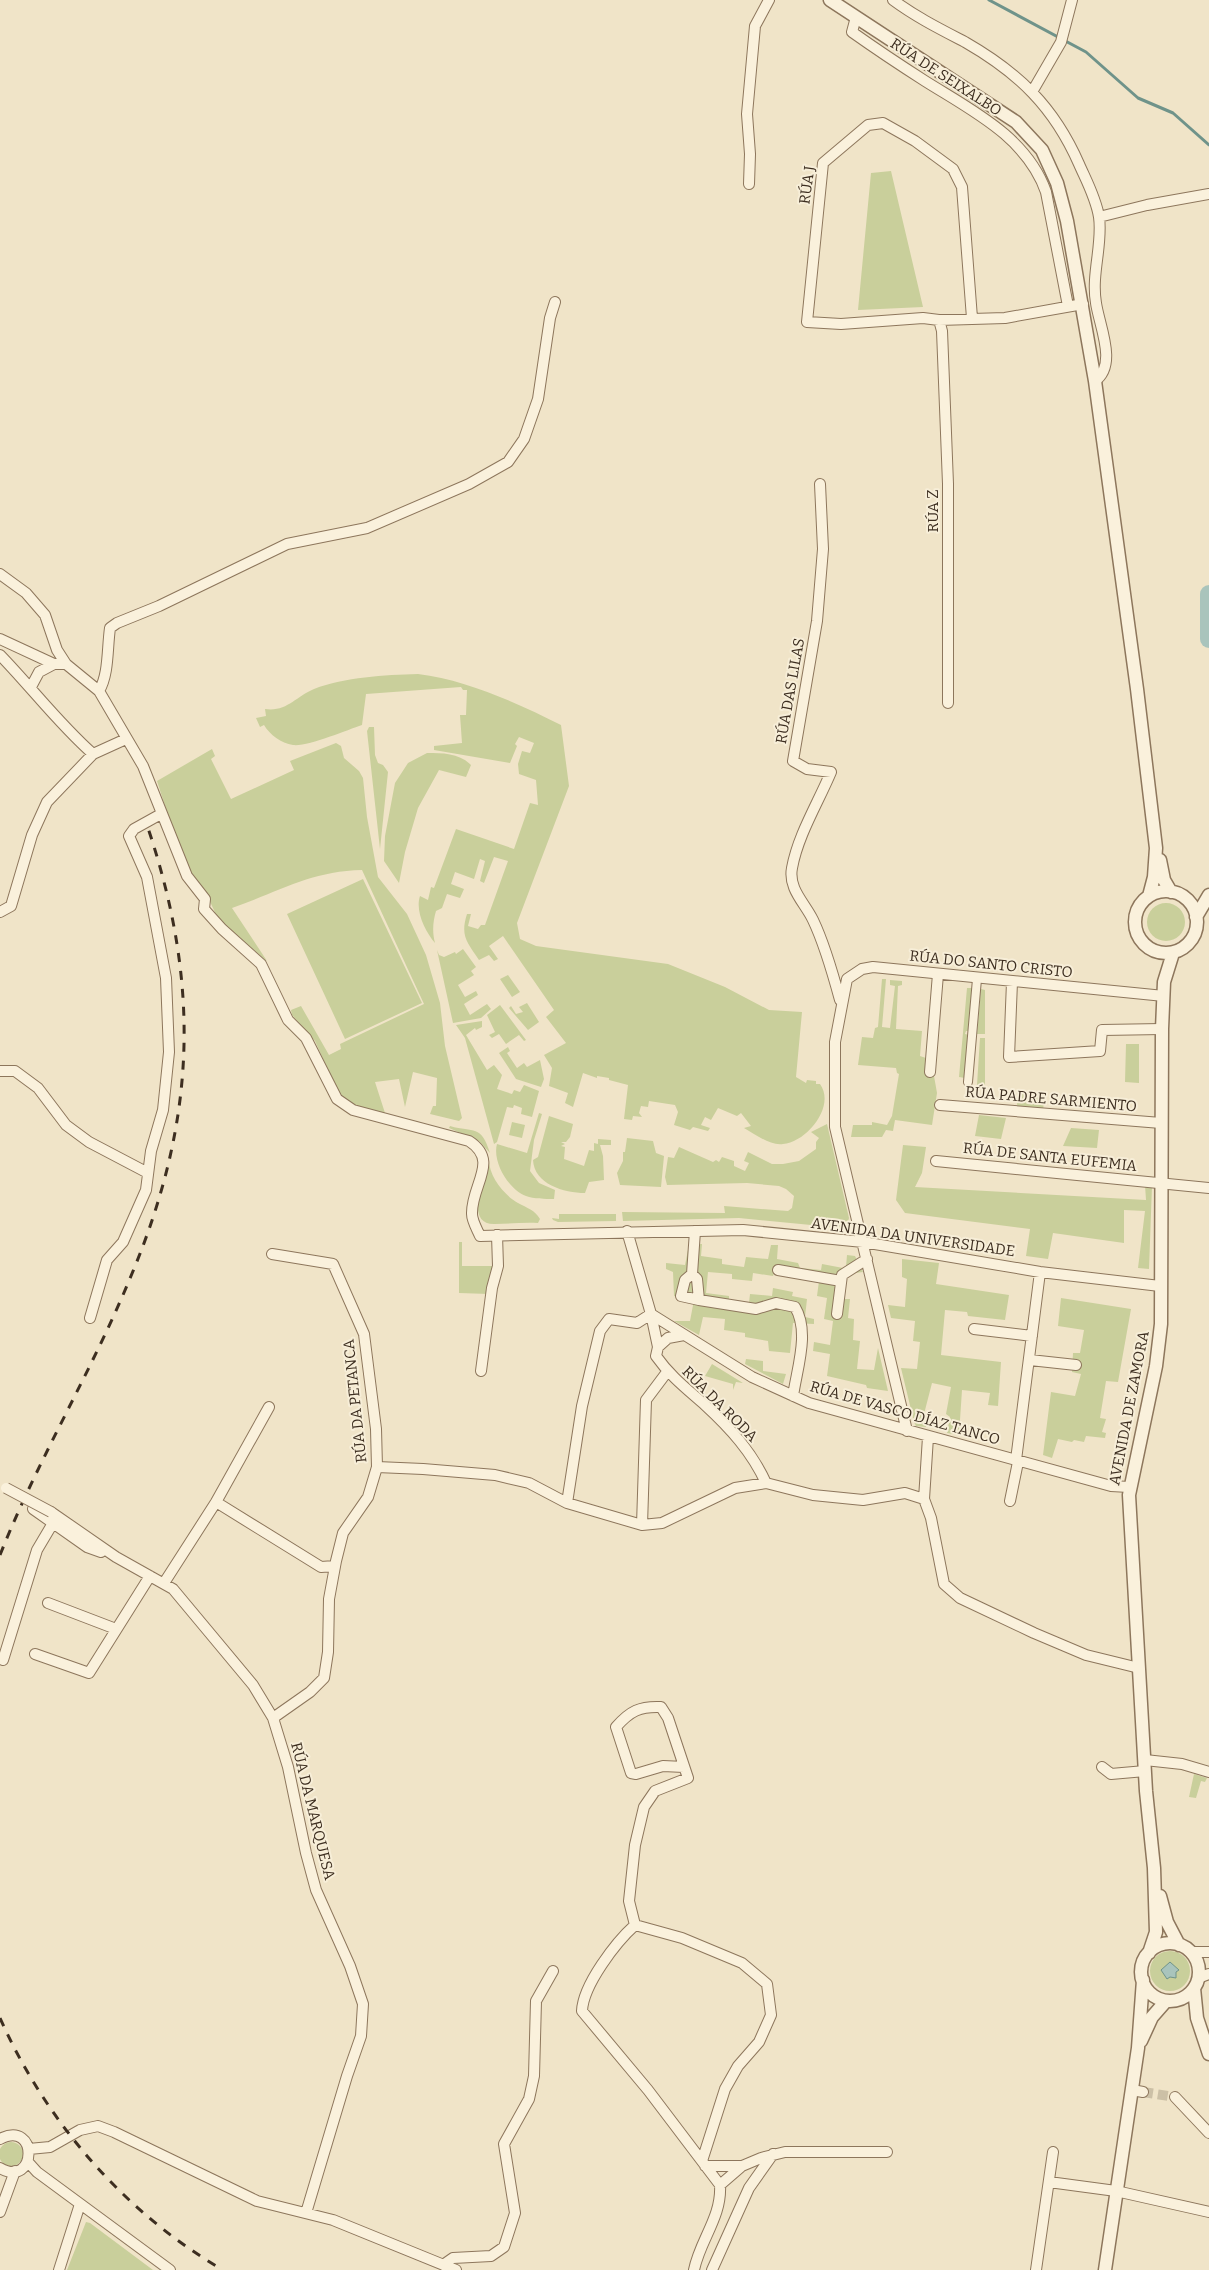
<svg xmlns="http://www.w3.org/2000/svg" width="1209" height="2270" viewBox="0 0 1209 2270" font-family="Bitter,serif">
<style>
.green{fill:#c9cf9b}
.water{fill:#a9c4bc;stroke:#6f938a}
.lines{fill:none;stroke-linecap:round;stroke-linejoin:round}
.stream{stroke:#6f938a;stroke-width:3}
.river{stroke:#a9c4bc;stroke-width:18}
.minor-tunnel{stroke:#ccc0a6;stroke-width:10;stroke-dasharray:10 5;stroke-linecap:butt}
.pedestrian-casing{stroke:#8d765c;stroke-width:10}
.minor-casing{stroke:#8d765c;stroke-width:12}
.tertiary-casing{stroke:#8d765c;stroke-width:15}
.pedestrian{stroke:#faf1dc;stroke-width:8}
.minor{stroke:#faf1dc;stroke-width:10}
.tertiary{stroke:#faf1dc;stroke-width:12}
.rail{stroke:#3d2e20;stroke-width:3;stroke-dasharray:9 9;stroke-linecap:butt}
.minor-bridge-casing{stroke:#8d765c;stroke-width:12;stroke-linecap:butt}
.minor-bridge{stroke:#faf1dc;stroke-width:10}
.labels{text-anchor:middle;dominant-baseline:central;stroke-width:4;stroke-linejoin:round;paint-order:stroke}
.street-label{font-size:15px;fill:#3d2e20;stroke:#f7eed8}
</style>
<rect width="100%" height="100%" fill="#f0e4c8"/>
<path class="green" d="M891 171 923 307 858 310 871 173Z
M418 674C467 680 517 703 561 725L569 786 517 923 520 939 536 946 668 964 725 987 769 1010 802 1012 796 1077 806 1083 807 1080 816 1081V1084H820C836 1106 807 1142 783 1144 770 1146 755 1134 744 1128L751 1126 741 1113 737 1116 718 1108 711 1120 705 1117 701 1125 710 1128 708 1131 693 1127 690 1130 674 1125 678 1112 675 1105 649 1101 648 1107 641 1106 639 1113 642 1117 633 1116 632 1120 624 1119 628 1085 609 1080V1078L597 1076V1078L583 1073 573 1107 565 1103 568 1093 549 1086 552 1068 544 1055 566 1043 546 1017 554 1010 503 936 489 946 498 959 494 961 489 955 479 960C467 942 460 936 467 914H471L468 926 478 929 481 925H485L508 861 494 857 484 883 480 881 485 861 480 859 474 879 455 872 451 884 464 889 460 898 447 894 442 908 436 911C433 921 432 932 435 943 425 931 415 911 420 896L428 900 431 887 434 888 456 829 514 849 530 803 538 805 536 780 519 774 518 764 522 751 530 753 534 743 519 737 515 744 517 746 510 763 434 750V746L462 743 460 715H466L467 690H463L461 687 366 694 362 725C347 730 307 747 293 745 281 743 270 735 264 725L260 727 256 718 266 716 265 709C287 712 295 697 314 689 345 677 384 675 418 674Z
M369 727H374L375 755 378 763 383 765 388 772 380 849 367 731Z
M336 743 341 746 344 758 359 771 363 778 367 817 378 877 407 914 426 955 440 1003 445 1046 462 1118 459 1121 430 1114 433 1106H436L437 1078 413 1072 405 1107 399 1079 375 1082 385 1113 351 1107 337 1090 315 1041 292 1015 291 1010 301 1006 329 1055 341 1049 340 1044 424 1004 362 870C311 871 278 892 232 908L267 961 219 921 206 893 185 868 157 781 212 749 215 756 211 759 231 799 294 770 290 761Z
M427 753C443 753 459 753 471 765L466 777 439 770 418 808 405 852 399 883 384 861 385 836 395 783 408 763Z
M363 879 422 1003 345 1039 287 914Z
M1147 922a19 19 0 1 1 38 0a19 19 0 1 1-38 0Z
M463 949 476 967 471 971 474 975 458 985 465 997 476 991 478 995 464 1004 470 1015 487 1004 491 1009 481 1018 453 1023 437 950 439 955 444 957 455 952 456 954Z
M508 975 520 992 512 997 500 979Z
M882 979H886L882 1027 890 1028 895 986 890 985V980L902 981V985L898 986 896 1029 922 1031 920 1056 929 1059 926 1075 934 1076 937 1093 932 1125 895 1120 893 1131 886 1130 882 1137H851L853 1125H872V1122L887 1125 892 1116 899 1074 897 1073 896 1068 858 1065 862 1037 873 1038 875 1028 878 1027Z
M967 988H972L969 1031H966L965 1034 969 1035 965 1078 959 1077Z
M981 989 985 990V1034H977Z
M527 1003 539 1022 528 1030 509 1008 511 1006 516 1014 523 1012 519 1007Z
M500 1005 526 1040 524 1041 519 1035 506 1044 499 1034 492 1038 489 1035 495 1032 487 1015Z
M482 1021V1027L476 1030 475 1028 466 1035 487 1070 494 1065 502 1075 497 1089 512 1094 514 1090 520 1092 524 1085 539 1091 532 1117 521 1114 522 1108 514 1105 513 1108 507 1107 497 1142 494 1144 465 1038 456 1025Z
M980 1038H985V1085H977Z
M1126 1044H1139V1083L1125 1082Z
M508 1047 510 1051 507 1053 517 1068 524 1063 527 1067 540 1060 544 1079 541 1087 516 1079 499 1053Z
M1018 1090 1045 1093 1043 1110 1017 1106Z
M539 1113 542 1114 534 1140 530 1171 539 1183 555 1190 554 1199C545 1199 534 1199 526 1196 509 1190 492 1162 497 1144L527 1153Z
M979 1115 1006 1118 1001 1139 975 1136Z
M549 1116 573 1124 570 1137 566 1142H561L565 1144 561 1146 565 1147 564 1159 584 1166 589 1150 594 1151V1143L598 1144V1139L611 1140V1145H600L603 1156 604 1180 589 1182 585 1193C564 1193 534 1184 533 1160L538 1157Z
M512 1122 525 1125 522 1138 509 1135Z
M827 1124 849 1218 847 1225 842 1228 739 1218 623 1221 622 1212 725 1213 724 1206 788 1211 792 1208 794 1196 786 1189 779 1186 747 1183 667 1185 665 1177 668 1157 674 1158 679 1147 713 1162 716 1160 719 1162 722 1157 734 1161V1166L745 1171 749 1163 744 1161 748 1152 772 1164H783L799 1161 816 1149V1142L819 1138 811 1132Z
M450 1126C474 1133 481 1124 490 1153L479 1141 449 1128Z
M1071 1128 1099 1130 1097 1148 1063 1146Z
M627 1138 653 1141 656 1153 664 1156 661 1187 620 1185 617 1173 623 1161V1152H625Z
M903 1145 926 1147 922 1173 915 1187 1146 1200 1145 1185 1152 1186 1149 1269 1138 1268 1145 1211 1124 1210V1243L1053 1233 1048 1259 1026 1256 1030 1229 905 1213 896 1200Z
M489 1158C488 1176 504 1195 518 1203 527 1208 535 1210 540 1219L538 1223C524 1222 510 1224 495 1224 462 1225 486 1175 489 1158Z
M559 1214H616V1221L558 1222 553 1220 552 1218 559 1219Z
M459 1242H462V1266H497L489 1294 459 1293Z
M702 1244 701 1256 722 1259V1264L744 1267 746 1257 768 1259 771 1245H778L777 1259 798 1263 800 1268 821 1270 822 1264 843 1268 846 1267 847 1255 855 1256 863 1272 848 1274 842 1299H850L848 1318 854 1319 853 1340 860 1341 857 1369 874 1370 878 1348 888 1391 867 1388 866 1385 827 1376 830 1354 813 1351 814 1342 830 1345 833 1321 824 1319 827 1298 817 1296 819 1281 776 1268 773 1276 753 1273 752 1281 732 1279V1274L708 1272 706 1293 729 1296V1301L749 1303 750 1294 772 1296 773 1288 793 1292 792 1296 807 1299 805 1317 814 1319V1324L793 1323 790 1353 769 1351 768 1341 745 1337V1333L724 1330 725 1319 703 1317 699 1335 674 1321H690L694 1300 674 1296 673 1272 666 1269V1263L685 1265 689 1245Z
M902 1259 939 1263 936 1284 1009 1295 1005 1320 968 1316 967 1312 945 1310 941 1355 1001 1362 998 1406 988 1405 990 1393 962 1390 959 1435 947 1433 950 1417 946 1414 951 1387 932 1383 924 1414 928 1415 926 1427 916 1426 914 1422 901 1368 917 1369 920 1342 913 1341 915 1321 891 1318 888 1305 905 1307 907 1279 902 1277Z
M1061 1298 1131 1309 1118 1382 1106 1381 1100 1418 1106 1419 1102 1432 1106 1433 1105 1438 1086 1436 1084 1442 1074 1440 1072 1442 1058 1439 1052 1458 1043 1455 1051 1392 1075 1396 1081 1374 1072 1372 1073 1353H1080L1084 1330 1058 1326Z
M746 1359 763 1361V1371L786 1374 783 1384 745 1364Z
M712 1364 743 1383 736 1382 733 1390V1384L705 1376Z
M1194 1774 1207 1778 1205 1782 1201 1781 1196 1798 1189 1797Z
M1150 1971a20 20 0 1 1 40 0a20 20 0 1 1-40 0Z
M-1 2154a12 12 0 1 1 24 0a12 12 0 1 1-24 0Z
M86 2222 90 2223 153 2270H67Z"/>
<path class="water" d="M1170 1962 1179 1970 1176 1972V1978L1170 1977 1167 1979 1161 1970Z"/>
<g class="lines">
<path class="stream" d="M989 0 1086 52 1138 98 1173 113 1209 145"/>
<path class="river" d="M1209 594V639"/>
<path class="minor-tunnel" d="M1143 2092 1175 2097"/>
<defs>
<path id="pedestrian" d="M968 1082 977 979"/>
<path id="minor" d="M893 0C916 17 940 29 965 42 1019 73 1054 107 1079 164 1086 180 1096 198 1099 217 1103 244 1091 274 1096 303 1099 325 1118 365 1095 381
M856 17 852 32C876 49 900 65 925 81 971 110 1027 137 1046 192L1068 306
M1032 92 1061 42 1072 0
M749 184 750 154 747 114 755 26 769 0
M1099 217 1147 205 1209 194
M972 318 962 187 953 169 915 141 883 123 868 125 823 163 807 322 841 324 923 318 939 320 1005 318 1083 304
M939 320 942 331 948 484V703
M820 484 823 549 817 621 793 761 807 769 831 772C818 803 798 835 792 868 788 889 805 903 813 920 825 945 833 974 840 1000
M0 574 26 593 45 615 57 650 66 664 99 691 143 766 187 876 205 899 204 909 222 929 261 964 288 1020 306 1038 337 1099 353 1110 469 1141C500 1161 471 1185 472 1214 472 1221 477 1229 480 1236L743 1230 863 1242 1040 1272 1160 1286
M0 639 54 664H66
M0 655C32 688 59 724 93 754
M31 687 39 672 54 664
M99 691C109 674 107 649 110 628L117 623 159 606 287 544 367 528 469 484 508 462 524 439 538 399 550 318 555 302
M0 912 11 906 32 835 47 802 93 754 126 739
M1012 982 1009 1057 1100 1051 1102 1030 1162 1029
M0 1071H15L38 1088 66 1125 89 1142 148 1173
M930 1072 938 974
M940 1105 1161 1123
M936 1161 1209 1188
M627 1231 651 1314 658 1347 656 1356C670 1376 687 1389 705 1405 730 1428 752 1452 766 1483
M272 1254 333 1264 364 1334 376 1429 377 1467 368 1497 343 1533 336 1561 329 1599 328 1652 324 1678 310 1692 273 1718
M778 1270 841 1281
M692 1274 697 1279 699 1300 681 1296 685 1280 692 1274 695 1231
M699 1300 756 1309 776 1303 795 1307C810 1332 797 1368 793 1396
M651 1314 752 1377 809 1403 1111 1486 1129 1487
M837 1314 842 1275 867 1259
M90 1318 107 1260 123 1242 146 1190 151 1151 163 1110 169 1052 166 978 147 877 129 836 134 829 161 814
M974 1329 1032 1336
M658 1347 668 1338 684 1335
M1030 1360 1076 1365
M481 1371 492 1288 498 1266 497 1235
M907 1431 835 1127V1042L847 979 862 969 873 967 1164 996
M928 1437 924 1499 931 1518 944 1584 960 1598 1034 1633 1086 1655 1139 1668
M1016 1460 1040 1272
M377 1467 423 1469 495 1475 529 1483 567 1503 642 1525 662 1523 735 1488 766 1483 813 1495 863 1500 905 1493 924 1499
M1010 1501 1018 1462
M216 1502 321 1567 335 1566
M567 1503 582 1406 600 1331 609 1319 637 1323 651 1314
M33 1509 87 1547 101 1552
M51 1512 116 1557 173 1589 253 1685 273 1718 288 1767 306 1853 316 1890 350 1966 363 2004 361 2036 347 2076 306 2213
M642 1525 646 1400 667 1372
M164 1583 216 1502 269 1407
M48 1603 116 1629
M35 1654 89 1673 150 1576
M3 1660 37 1550 53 1523
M1145 1760 1182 1764 1209 1772
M1102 1767 1111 1774 1145 1771
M635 1925C616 1942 583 1985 582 2011L648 2090 720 2185C722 2217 700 2240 694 2270
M635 1925 629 1901 635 1845 644 1807 655 1791 688 1778 668 1718 661 1707C640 1706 630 1711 616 1727L631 1773 636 1774 663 1766 684 1767
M635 1925 682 1938 742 1963 767 1984 771 2015 759 2042 738 2066 725 2089 702 2161
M1190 1952H1209
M1198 1978 1209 1974
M1132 2090 1143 2092
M1175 2097 1209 2133
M0 2139C39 2119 37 2189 0 2168
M29 2149 50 2147 80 2130 98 2126 114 2132 257 2201 333 2220 456 2270
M28 2162 37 2172 170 2270
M705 2166H742L761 2158 785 2152H887
M1049 2182 1116 2191 1209 2212
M720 2185 742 2166
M0 2212 15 2171
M443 2265 453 2258 491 2256 504 2247 515 2213 504 2144 529 2099 534 2076 536 2001 553 1971
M59 2270 80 2204
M712 2270 749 2188 773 2154
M1036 2270 1053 2152"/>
<path id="tertiary" d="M830 0 1016 122 1042 150 1057 183 1067 221 1095 381 1137 689 1156 848 1154 877 1149 896
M1160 860 1164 880 1171 892
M1135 922a31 31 0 1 1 62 0a31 31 0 1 1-62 0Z
M1196 917 1209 895
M1160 1896 1167 1922 1179 1945
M1141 1972a29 29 0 1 1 58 0a29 29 0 1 1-58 0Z
M1149 1953 1156 1932 1154 1868 1146 1791 1129 1495 1156 1366 1161 1324 1162 1029 1164 982 1173 953
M1194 1988 1197 2018 1209 2054
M1141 2041 1152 2017 1166 2001
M1105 2270 1138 2048 1143 1980"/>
</defs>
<use href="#pedestrian" class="pedestrian-casing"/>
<use href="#minor" class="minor-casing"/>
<use href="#tertiary" class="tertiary-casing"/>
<use href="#pedestrian" class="pedestrian"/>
<use href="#minor" class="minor"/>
<use href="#tertiary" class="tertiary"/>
<path class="rail" d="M0 1555C38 1459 92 1371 131 1276 196 1121 201 987 148 828
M0 2018C46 2122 125 2213 223 2270"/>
<defs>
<path id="minor-bridge" d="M6 1488 51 1512"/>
</defs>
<use href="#minor-bridge" class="minor-bridge-casing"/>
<use href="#minor-bridge" class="minor-bridge"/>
</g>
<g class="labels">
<g class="street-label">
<text transform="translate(946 77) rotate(33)">RÚA DE SEIXALBO</text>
<text transform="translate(807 185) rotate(-82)">RÚA J</text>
<text transform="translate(933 511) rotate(-90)">RÚA Z</text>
<text transform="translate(790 691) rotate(-80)">RÚA DAS LILAS</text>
<text transform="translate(991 964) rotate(6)">RÚA DO SANTO CRISTO</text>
<text transform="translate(1051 1099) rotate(5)">RÚA PADRE SARMIENTO</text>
<text transform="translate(1050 1157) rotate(6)">RÚA DE SANTA EUFEMIA</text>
<text transform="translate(913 1237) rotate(8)">AVENIDA DA UNIVERSIDADE</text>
<text transform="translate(355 1401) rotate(-96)">RÚA DA PETANCA</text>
<text transform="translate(720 1404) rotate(45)">RÚA DA RODA</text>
<text transform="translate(1129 1408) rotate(-79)">AVENIDA DE ZAMORA</text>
<text transform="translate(905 1413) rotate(16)">RÚA DE VASCO DÍAZ TANCO</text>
<text transform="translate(313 1811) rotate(76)">RÚA DA MARQUESA</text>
</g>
</g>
</svg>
